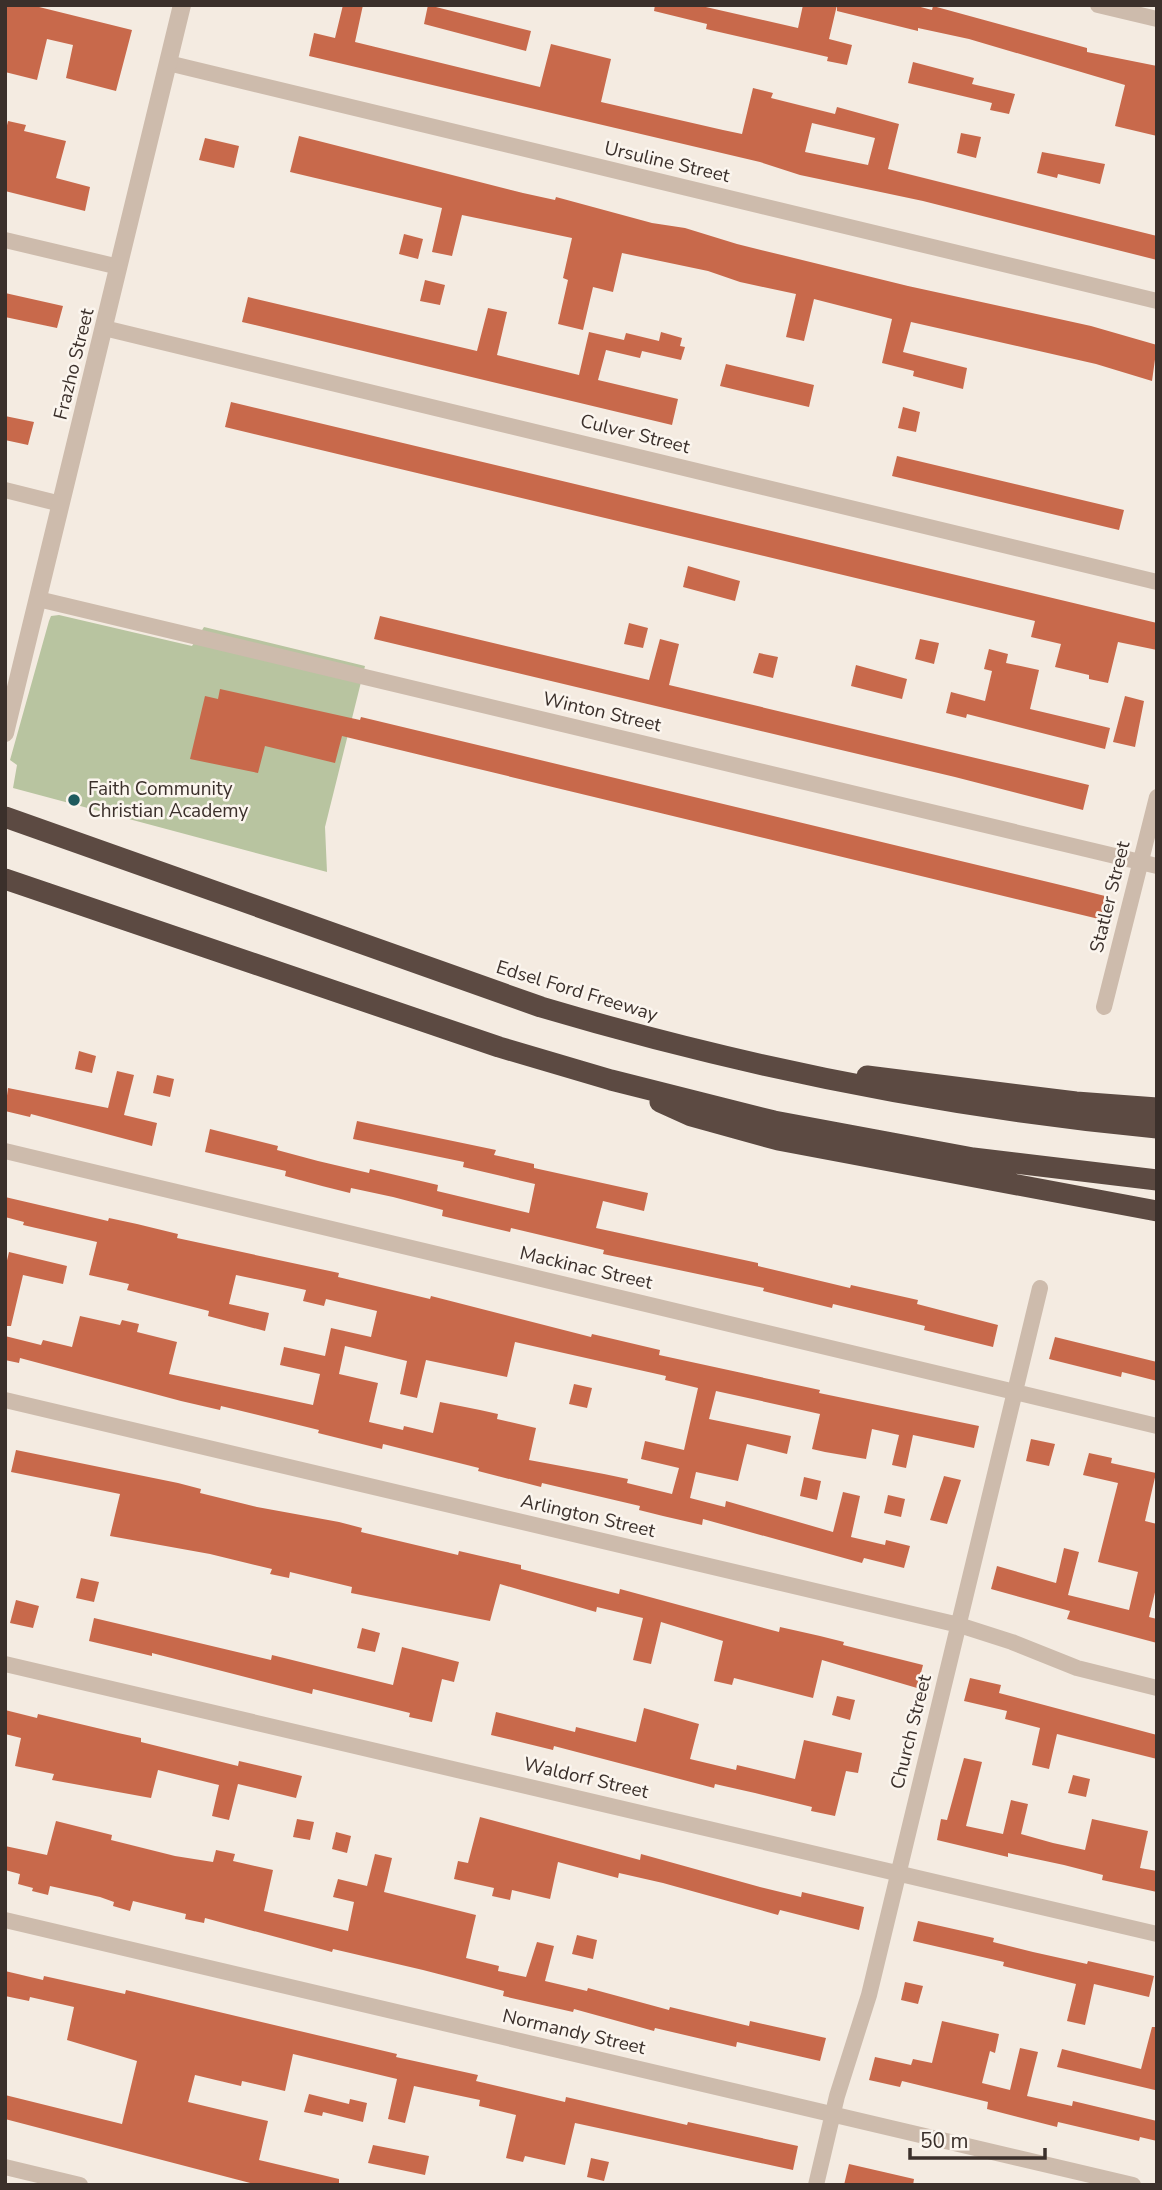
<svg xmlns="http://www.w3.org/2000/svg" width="1162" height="2190" viewBox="0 0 1162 2190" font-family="'Nunito Sans',sans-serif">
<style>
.green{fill:#b8c4a0}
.building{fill:#c8694b;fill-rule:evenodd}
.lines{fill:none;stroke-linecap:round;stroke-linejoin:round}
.minor{stroke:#cdbbac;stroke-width:16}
.tertiary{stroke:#cdbbac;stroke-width:18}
.motorway{stroke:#5c4a42;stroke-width:21}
.poi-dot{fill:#1f5a5e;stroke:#fbf5ee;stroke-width:2.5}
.labels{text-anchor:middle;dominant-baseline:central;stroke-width:5;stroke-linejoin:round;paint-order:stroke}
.street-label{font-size:19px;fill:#3b302b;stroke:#fbf5ee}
.poi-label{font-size:19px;fill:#3b302b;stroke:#fbf5ee;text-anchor:start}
</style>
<rect width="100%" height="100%" fill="#f4ebe1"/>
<path class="green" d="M59 615 192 646 204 627 365 666 325 827 327 872 13 788 17 765 10 760 49 621 51 616Z"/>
<path class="building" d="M5 5H31L132 30 116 91 66 78 73 45 47 39 37 80 5 72Z
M343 5H363L355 42 540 87 551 44 611 59 601 102 723 130 742 134 753 88 773 93 771 98 835 114 837 107 899 124 888 169 1157 236V260L923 201 800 175 760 162 309 56 314 33 335 38ZM812 123 875 138 868 165 805 152Z
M428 5 531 31 526 51 424 24Z
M655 5H697L798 28 803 5H837L829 39 852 45 847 65 827 61 828 57 706 29 707 24 654 11Z
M837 5H913L932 10 933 6 1087 48V52L1157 66V136L1115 126 1125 85 969 39 918 28V31L837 11Z
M913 62 974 78 972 84 1015 94 1009 114 990 110 992 103 908 83Z
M8 121 26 125 24 131 66 141 56 178 90 187 85 211 5 191V134Z
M961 133 981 137 976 158 957 153Z
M299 136 523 193 555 200 556 197 652 223 685 228 737 244 908 286 1091 326 1157 345 1152 381 1096 364 911 322 903 352 967 368 963 389 913 376 914 371 882 363 892 319 814 299 804 341 786 337 796 294 740 282 708 271 622 253 613 292 593 287 583 330 558 324 568 280 563 278 572 238 462 215 452 256 432 252 442 208 290 172Z
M205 138 239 146 234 168 199 160Z
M1042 152 1105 164 1100 184 1058 174 1057 178 1037 173Z
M404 234 423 239 418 259 399 254Z
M425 280 445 285 440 305 420 301Z
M5 293 63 306 57 328 5 317Z
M248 297 477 351 488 308 507 312 497 355 579 375 589 332 624 340 626 333 659 341 661 332 682 338 680 346 685 347 681 360 642 351 640 358 606 350 598 380 678 399 672 425 242 322Z
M726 364 814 385 809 407 720 386Z
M231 402 1157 623V650L1118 642 1108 683 1089 679V675L1055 667 1061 644 1031 637 1035 621 225 427Z
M903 407 920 412 916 432 898 428Z
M5 416 34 422 28 445 5 440Z
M897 456 1124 510 1119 530 892 476Z
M688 566 740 581 735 601 683 587Z
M380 616 649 680 660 639 679 644 669 685 1089 785 1083 810 955 777 374 639Z
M629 623 648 628 643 648 624 644Z
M920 639 939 643 934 664 915 659Z
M989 649 1008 654 1006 663 1039 670 1030 709 1110 728 1105 749 967 714 966 718 946 713 951 692 985 701 992 671 984 669Z
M759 653 778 657 773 678 753 673Z
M856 665 907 679 902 699 851 686Z
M220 689 360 720 361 717 1073 888 1109 897 1103 920 342 736 335 763 265 746 258 773 190 759 205 696 218 699Z
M1125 696 1144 701 1135 747 1113 742Z
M79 1051 96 1056 92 1073 75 1069Z
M117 1071 134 1075 124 1115 157 1123 152 1146 31 1114 30 1117 5 1111 8 1088 108 1108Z
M157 1075 174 1079 170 1097 153 1093Z
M357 1121 496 1150 494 1155 534 1164V1168L648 1193 644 1211 603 1201 596 1228 758 1263V1266L850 1288 851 1285 918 1300 917 1304 998 1325 993 1347 924 1330 925 1326 833 1304 832 1308 763 1291 764 1288 603 1254 604 1250 511 1228 510 1232 442 1216 443 1210 393 1197 351 1188 350 1193 322 1186 285 1176 286 1171 205 1152 210 1129 278 1146 277 1150 318 1161 369 1173 370 1169 438 1185 437 1191 529 1213 535 1184 463 1167 464 1162 353 1139Z
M5 1197 108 1221 109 1218 137 1224 178 1234 177 1238 311 1267 339 1273 338 1277 430 1299 431 1296 591 1337 592 1334 660 1350 659 1355 820 1390 819 1393 979 1426 974 1448 913 1435 906 1468 892 1465 899 1435 872 1429 866 1459 825 1452 812 1449 820 1414 716 1391 709 1419 791 1436 787 1454 747 1444 738 1481 696 1472 690 1498 725 1507 726 1501 833 1532 843 1492 860 1496 851 1537 885 1545 886 1540 910 1546 904 1568 864 1558 862 1563 703 1519 702 1525 663 1516 639 1510 640 1506 542 1483 541 1487 478 1471 479 1468 383 1444 382 1449 318 1433 319 1430 221 1406 220 1410 181 1401 20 1358 19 1363 5 1360V1336L41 1345 43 1340 72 1347 80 1316 120 1325 122 1320 139 1324 137 1332 177 1342 169 1374 313 1405 320 1374 280 1365 284 1347 325 1356 331 1328 371 1337 377 1311 326 1299 324 1306 303 1301 306 1290 236 1275 229 1304 269 1313 265 1331 208 1316 209 1311 127 1290 129 1284 89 1275 97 1242 23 1225 24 1222 5 1217ZM515 1342 666 1376 665 1380 698 1388 684 1450 645 1441 641 1459 679 1468 672 1494 627 1483 628 1479 604 1474 529 1460 536 1428 497 1419 498 1414 480 1410 440 1402 433 1433 404 1426 403 1430 369 1422 378 1383 339 1374 345 1346 407 1361 400 1394 417 1398 426 1360 507 1377Z
M9 1252 67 1266 63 1284 23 1275 11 1326H5V1269Z
M1055 1337 1157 1362V1381L1122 1372 1121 1377 1049 1359Z
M574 1384 592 1388 587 1408 569 1404Z
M1031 1439 1055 1444 1049 1466 1026 1461Z
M16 1450 178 1483 201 1489 200 1493 257 1507 339 1522 362 1528 361 1532 458 1555 459 1551 498 1560 521 1565V1569L619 1594 620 1589 779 1632 780 1627 820 1636 844 1642 843 1645 923 1665 917 1688 822 1660 813 1698 734 1678 732 1685 714 1681 723 1641 661 1622 651 1664 633 1660 643 1618 597 1607 596 1612 500 1584 490 1621 351 1593 352 1587 290 1572 289 1578 270 1574 272 1569 210 1554 110 1536 120 1494 11 1472Z
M1089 1453 1112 1458 1111 1463 1156 1473 1145 1521 1157 1524V1584L1149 1617 1157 1619V1643L1067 1619 1070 1611 991 1589 997 1566 1056 1583 1064 1548 1079 1552 1068 1595 1129 1610 1138 1572 1098 1562 1118 1483 1083 1475Z
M944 1476 961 1480 947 1524 930 1520Z
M804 1477 821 1481 817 1500 800 1496Z
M888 1495 905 1499 901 1517 884 1513Z
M81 1578 99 1582 94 1602 76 1598Z
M16 1600 39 1606 33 1628 10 1623Z
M94 1618 271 1660 272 1655 393 1685 402 1647 459 1662 454 1682 442 1679 432 1722 409 1717 410 1713 313 1689 312 1694 152 1653V1656L89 1641Z
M362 1628 380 1633 375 1652 357 1648Z
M970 1678 1001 1685 999 1693 1157 1735V1759L1057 1734 1049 1769 1032 1765 1040 1728 1005 1719 1007 1711 964 1701Z
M837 1696 855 1700 850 1720 832 1715Z
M644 1708 699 1724 690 1759 736 1770 737 1765 795 1779 804 1740 862 1753 858 1773 846 1771 835 1816 811 1811 812 1807 755 1793 715 1784 714 1788 554 1746 553 1750 491 1735 496 1712 575 1732 576 1727 636 1742Z
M5 1710 37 1718 38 1714 118 1733 141 1738V1742L238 1766 239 1761 302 1776 296 1798 238 1784 229 1820 212 1816 219 1785 158 1770 151 1798 52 1780 54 1774 15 1766 21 1738 5 1734Z
M964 1758 982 1762 966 1826 1003 1834 1011 1800 1028 1804 1021 1834 1053 1843 1085 1850 1092 1819 1148 1831 1140 1868 1157 1871V1892L1102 1880 1103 1875 1064 1865 1008 1853V1857L937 1840 941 1819 947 1820Z
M1073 1775 1090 1779 1086 1797 1068 1793Z
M480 1817 640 1860 641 1854 760 1887 801 1897 802 1892 864 1907 859 1930 780 1910 778 1915 663 1883 619 1873 618 1878 558 1862 550 1899 512 1890 510 1900 492 1896 494 1888 454 1879 458 1861 468 1863Z
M297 1819 314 1822 310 1840 293 1837Z
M56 1821 112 1835 111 1840 175 1856 213 1862 216 1850 235 1854 233 1861 273 1870 264 1911 348 1931 354 1902 333 1897 338 1879 367 1886 375 1854 392 1858 384 1892 476 1915 466 1958 499 1966 498 1971 526 1977 537 1942 554 1946 545 1981 587 1991 588 1988 669 2010 670 2007 749 2026 750 2021 826 2038 820 2061 737 2042 736 2047 655 2028 654 2031 574 2009 573 2012 503 1996 504 1991 423 1970 333 1949 332 1952 205 1918 204 1923 185 1919 186 1914 133 1901 130 1911 113 1906 114 1902 100 1897 50 1886 48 1895 32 1891 33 1888 18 1884 20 1874 5 1870V1846L47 1855Z
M336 1832 351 1836 347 1853 332 1849Z
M918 1921 994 1938 993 1942 1033 1952 1087 1964 1088 1961 1154 1976 1149 1997 1094 1984 1085 2025 1067 2021 1076 1984 1003 1966 1004 1962 913 1941Z
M577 1935 597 1940 593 1959 572 1954Z
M5 1971 43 1980 44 1976 125 1994 126 1990 397 2054 396 2057 478 2075 476 2081 565 2102 566 2097 687 2125 688 2122 798 2146 793 2170 575 2123 565 2165 525 2156 523 2162 506 2158 516 2115 479 2106 480 2100 414 2086 405 2123 388 2119 397 2079 293 2054 285 2091 242 2081 241 2086 195 2075 188 2102 268 2121 259 2160 339 2179V2185H258L5 2119V2095L122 2124 137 2061 67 2040 74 2007 30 1997 29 2001 5 1996Z
M905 1982 923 1986 918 2004 901 2000Z
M942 2021 999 2034 995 2053 990 2051 982 2083 1010 2090 1020 2048 1038 2052 1027 2096 1072 2106 1073 2101 1157 2121V2141L1140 2137 1139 2141 1058 2122 1057 2127 987 2109 988 2102 902 2081 900 2087 869 2080 875 2057 911 2065 913 2059 932 2063Z
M1152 2027H1157L1155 2090 1057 2067 1062 2049 1141 2069Z
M309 2094 349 2104 350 2099 367 2103 363 2122 323 2112 322 2116 304 2112Z
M373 2145 429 2156 425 2175 368 2163Z
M591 2158 609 2162 604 2181 587 2177Z
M849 2164 914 2179 913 2185H844Z"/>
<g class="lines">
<path class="minor" d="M1098 5 1157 19
M168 63 1157 301
M5 240 119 267
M104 328 1157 582
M5 490 61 504
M38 599 1157 866
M1104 1007 1157 797
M5 1151 1157 1426
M5 1400 959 1625 1012 1642 1077 1668 1157 1688
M5 1664 1157 1934
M5 1920 1133 2185
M5 2167 80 2185
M816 2185 837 2096 869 1995 1040 1288"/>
<path class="tertiary" d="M5 733 182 5"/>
<path class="motorway" d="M5 817 541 1007C743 1067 947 1108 1157 1128
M5 879 499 1047 611 1080 774 1121 973 1158 1157 1180
M867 1076 1076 1102 1157 1108
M660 1102 691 1116 778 1140 1157 1211"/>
</g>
<circle class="poi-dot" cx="74" cy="800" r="7"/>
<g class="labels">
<g class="street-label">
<text transform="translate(667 162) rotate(13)">Ursuline Street</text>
<text transform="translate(74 364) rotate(-76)">Frazho Street</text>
<text transform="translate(635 434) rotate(14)">Culver Street</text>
<text transform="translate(602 712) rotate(13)">Winton Street</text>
<text transform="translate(1110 897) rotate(-76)">Statler Street</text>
<text transform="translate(577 991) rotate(17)">Edsel Ford Freeway</text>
<text transform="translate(586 1268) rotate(13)">Mackinac Street</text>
<text transform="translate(588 1516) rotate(13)">Arlington Street</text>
<text transform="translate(911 1732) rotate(-76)">Church Street</text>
<text transform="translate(586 1778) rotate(13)">Waldorf Street</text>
<text transform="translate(574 2032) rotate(13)">Normandy Street</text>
</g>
<g class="poi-label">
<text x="88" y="789">Faith Community<tspan x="88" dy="22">Christian Academy</tspan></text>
</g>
</g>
<rect width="1162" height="2190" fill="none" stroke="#3b302b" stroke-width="14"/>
<path d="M910 2148v10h135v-10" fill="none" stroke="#3b302b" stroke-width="3.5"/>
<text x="920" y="2148" font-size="21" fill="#3b302b" stroke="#fbf5ee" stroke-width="5" paint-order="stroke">50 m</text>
</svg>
